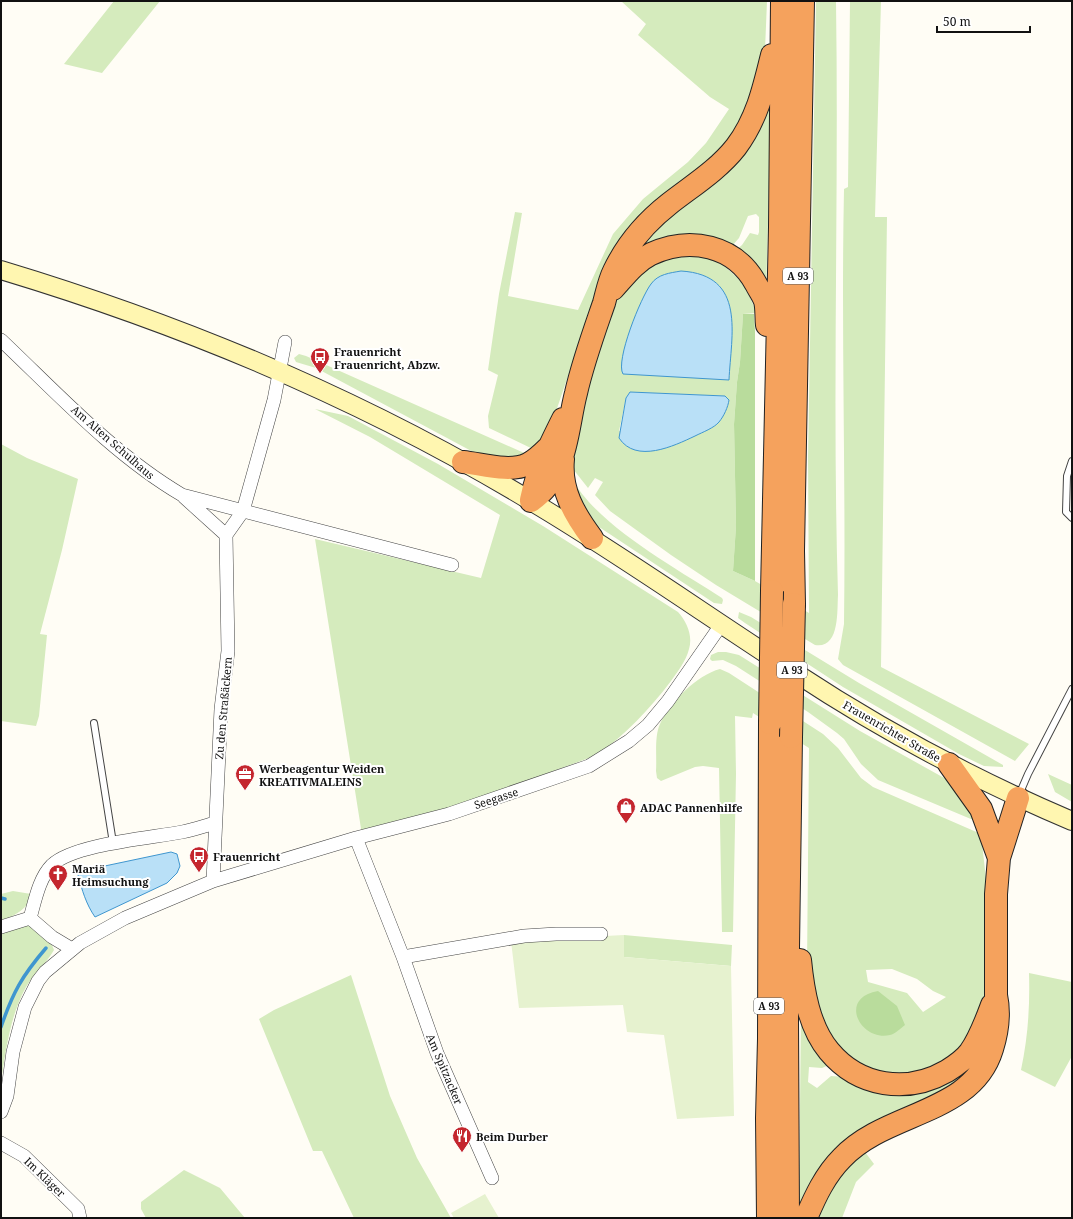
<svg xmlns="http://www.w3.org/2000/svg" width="1073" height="1219" viewBox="0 0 1073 1219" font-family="'Noto Serif',serif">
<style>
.green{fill:#d5ebbd;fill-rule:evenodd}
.forest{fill:#b9dc9c}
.pitch{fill:#e6f2cf}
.water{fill:#b9e0f7;stroke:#3f96cf}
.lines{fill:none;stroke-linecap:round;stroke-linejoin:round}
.stream{stroke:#3f96cf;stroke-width:3.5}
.lane-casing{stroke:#444;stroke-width:8}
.street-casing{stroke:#444;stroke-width:14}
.secondary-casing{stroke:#333;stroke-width:20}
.highway-casing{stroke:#222;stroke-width:24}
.lane{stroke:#fff;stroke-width:6}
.street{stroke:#fff;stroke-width:13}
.secondary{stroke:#fff6b0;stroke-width:18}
.highway{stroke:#f5a25d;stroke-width:22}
.highway-bridge-casing{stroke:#222;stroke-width:24;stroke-linecap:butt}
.highway-bridge{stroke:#f5a25d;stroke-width:22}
.labels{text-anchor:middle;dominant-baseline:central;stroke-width:4;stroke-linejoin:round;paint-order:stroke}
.shield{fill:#fff;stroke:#585858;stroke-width:1}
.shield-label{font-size:10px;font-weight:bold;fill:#111}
.poi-label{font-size:11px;font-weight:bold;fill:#111;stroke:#fff;text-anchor:start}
.street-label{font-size:11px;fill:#111;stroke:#fff}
</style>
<rect width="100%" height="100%" fill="#fffdf5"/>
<path class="green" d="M114 1H160L102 73 64 64Z
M621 1H767L765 50 736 136 599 285 551 426 537 451 489 428 488 416 498 375 488 370 499 294 515 212 522 213 508 296 578 310 613 234 643 199 688 162 706 143 729 109 710 97 638 35 646 24Z
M816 1H836C839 199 832 397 838 595 837 611 840 649 815 645L716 585 671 555 610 511 595 495 603 482 595 478 588 488 573 469 571 452 585 391 617 298 647 262 687 252 719 261 744 284 757 313 743 314 740 362 737 382 734 424 736 526 733 571 755 581 809 613 808 458ZM630 392 725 396 729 400 725 412 619 431 626 398Z
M850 1H881L875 217H887L881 667 1029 744 1015 761 843 665 838 659 844 624C846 479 841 334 844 189L848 187Z
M769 102 771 116 766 294 736 250 742 245 750 233 758 235 759 232V217L756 214 748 216 739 238 732 246 635 249Z
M299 354 306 356 531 456 523 460 477 454 316 368 296 362 294 358Z
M315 409 348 416 438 464 543 526 678 612C687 622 693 636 689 649 686 661 678 671 671 681 649 710 626 734 597 755L363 841 315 539 481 578 500 515 370 437Z
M1 444 27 458 78 479 62 550 40 634 47 635 39 716 36 726 1 721Z
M571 477C596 525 676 568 722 598L723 600 722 604 714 603 596 525 588 517Z
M739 612 751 617 859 683 1003 765V767L984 766 959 754 843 687 745 623 738 618Z
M718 652H726L739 655 860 731 946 779 978 822 878 780 861 764 844 739 837 733 808 712 736 666 723 660 712 661 710 659 711 655Z
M720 669 729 673 823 734 838 748 861 778 873 787 981 834 987 888V990L982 1013 971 1035 952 1058 913 1075 873 1073 844 1054 824 1028 807 967 809 748 753 713 752 718 735 716 736 774 733 932H722L719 768 703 766 695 767 661 781 657 778 656 771C657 757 654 737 660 724 670 702 697 675 720 669ZM892 969 917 979 933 991 946 997 923 1012 907 993 868 982 866 970Z
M1048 774 1072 785V802L1055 792Z
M13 891 31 894C30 909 14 915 1 922V894Z
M22 924C34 926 51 939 54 950 46 964 34 973 26 987 10 1016 6 1050 1 1082V932Z
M624 935 732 945 731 966 624 957Z
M1029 973 1072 982V1056L1055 1087 1021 1070C1028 1037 1030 1006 1029 973Z
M351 975 390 1096 417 1158 451 1218H354L322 1151H313L259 1019 274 1010Z
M801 1009 831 1064 822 1068 809 1067 808 1082 817 1088 831 1076 846 1077 876 1090 981 1055 953 1087 897 1114 799 1208Z
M862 1148 874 1164 856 1182 842 1218H813L818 1204Z
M184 1170 220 1188 245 1218H146L141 1209V1202Z"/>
<path class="forest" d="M743 314H754L755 331V581L733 571 736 526 734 424 737 382 740 362Z
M878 991 897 1006 905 1025C901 1028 895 1034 890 1035 861 1042 837 998 878 991Z"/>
<path class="pitch" d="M624 935V957L731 966 734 1116 677 1119 664 1035 627 1032 623 1005 519 1008 511 941Z
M485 1194 499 1218H454L451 1213Z"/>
<path class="water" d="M681 271C747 275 731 335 729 380L623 374C615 361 641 297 651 284 658 274 670 273 681 271Z
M630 392 725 396 729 400C728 407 724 416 719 422 714 428 703 432 695 436 674 446 636 464 619 438L626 398Z
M171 852 177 854 180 866 177 873 167 883 95 917C86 904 82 890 78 875L81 871Z"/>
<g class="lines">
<path class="stream" d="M1 898 5 899
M1 1027C13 992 22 976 46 948"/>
<defs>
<path id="lane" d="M1072 461 1067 476 1066 512 1072 518
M94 723 113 843
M1019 795 1028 774 1072 689"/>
<path id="street" d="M1 340C58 394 114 455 182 495L452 565
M184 497 226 535
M226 535 243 511 274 400 285 342
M356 838 403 957 437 1053 492 1178
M213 881 221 709 228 651 226 535
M1 927 30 918
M72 949 52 937 30 918C35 901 39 878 52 865 74 844 151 838 182 832 193 830 204 826 215 823
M403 957 524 936 556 934H601
M1 1112 7 1096 13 1052 25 1007 38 981 45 972 80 943 125 918 213 881 356 838 449 814 589 766 629 741 648 725 668 701 721 625
M1 1143 24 1156 78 1209 80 1218"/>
<path id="secondary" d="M1 270C187 326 368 402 534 503 623 556 707 616 794 672 882 730 975 780 1072 821"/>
<path id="highway" d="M613 289C624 277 635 262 651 254 690 236 735 245 756 284 759 290 763 295 765 301 767 308 766 317 767 325
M563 459C560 490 574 514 592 538
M463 462C482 464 510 473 528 464 536 460 542 454 548 448
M531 500C537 471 550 445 563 419
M531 501C568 475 566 432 576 393 583 362 594 332 604 303 607 292 609 281 614 271 627 244 646 222 669 204 692 186 718 170 736 147 757 119 764 88 772 55
M772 591 780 227 782 1
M794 604 793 551 803 1
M949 764 981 809 999 858
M800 960C803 991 809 1027 829 1051 859 1087 907 1094 947 1071 955 1066 964 1060 970 1052 980 1038 986 1021 992 1005
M768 1218 767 1118 769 1039 770 723
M788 1218 787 1019 791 737
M806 1218C815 1197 825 1175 842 1158 886 1111 972 1115 992 1049 998 1030 1000 1014 996 995V894L999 858 1018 798"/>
</defs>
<use href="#lane" class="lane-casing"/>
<use href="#street" class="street-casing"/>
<use href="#secondary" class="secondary-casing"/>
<use href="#highway" class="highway-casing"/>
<use href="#lane" class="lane"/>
<use href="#street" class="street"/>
<use href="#secondary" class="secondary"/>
<use href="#highway" class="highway"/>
<defs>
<path id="highway-bridge" d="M770 723 772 591
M791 737 794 604"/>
</defs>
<use href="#highway-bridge" class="highway-bridge-casing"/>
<use href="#highway-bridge" class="highway-bridge"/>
</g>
<defs>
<symbol id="bus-pin" viewBox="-11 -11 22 30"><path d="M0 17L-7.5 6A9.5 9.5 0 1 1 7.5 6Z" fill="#c4262e" stroke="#fff"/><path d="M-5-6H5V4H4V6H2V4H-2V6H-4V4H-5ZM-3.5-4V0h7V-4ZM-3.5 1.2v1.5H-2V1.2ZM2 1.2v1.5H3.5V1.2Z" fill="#fff"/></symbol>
<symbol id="office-pin" viewBox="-11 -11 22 30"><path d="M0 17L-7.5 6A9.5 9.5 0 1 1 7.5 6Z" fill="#c4262e" stroke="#fff"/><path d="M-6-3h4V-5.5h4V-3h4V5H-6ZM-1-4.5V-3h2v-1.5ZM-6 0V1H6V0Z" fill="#fff"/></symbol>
<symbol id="shop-pin" viewBox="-11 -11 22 30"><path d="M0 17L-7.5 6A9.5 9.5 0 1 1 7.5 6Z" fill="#c4262e" stroke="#fff"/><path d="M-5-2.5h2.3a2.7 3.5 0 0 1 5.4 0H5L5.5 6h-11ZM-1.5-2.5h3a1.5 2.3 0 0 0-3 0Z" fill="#fff"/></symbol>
<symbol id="church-pin" viewBox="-11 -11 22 30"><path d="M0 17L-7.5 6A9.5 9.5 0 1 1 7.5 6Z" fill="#c4262e" stroke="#fff"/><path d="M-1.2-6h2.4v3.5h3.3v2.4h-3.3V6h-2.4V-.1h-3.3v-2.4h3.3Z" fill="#fff"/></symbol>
<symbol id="restaurant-pin" viewBox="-11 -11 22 30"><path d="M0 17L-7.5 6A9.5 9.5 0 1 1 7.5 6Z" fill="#c4262e" stroke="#fff"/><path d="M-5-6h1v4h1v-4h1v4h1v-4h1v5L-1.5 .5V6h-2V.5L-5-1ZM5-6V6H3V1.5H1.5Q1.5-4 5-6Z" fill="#fff"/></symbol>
</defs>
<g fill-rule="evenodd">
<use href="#bus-pin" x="309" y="346" width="22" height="30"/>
<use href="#office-pin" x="234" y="763" width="22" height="30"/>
<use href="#shop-pin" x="615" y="796" width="22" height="30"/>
<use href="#bus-pin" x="188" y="845" width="22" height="30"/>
<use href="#church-pin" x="47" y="863" width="22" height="30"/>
<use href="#restaurant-pin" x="451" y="1125" width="22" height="30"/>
</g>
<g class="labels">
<g class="shield">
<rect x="783" y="268" width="30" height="16" rx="3"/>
<rect x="777" y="662" width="30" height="16" rx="3"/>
<rect x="754" y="998" width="30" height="16" rx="3"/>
</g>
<g class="shield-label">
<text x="798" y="276">A 93</text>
<text x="792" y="670">A 93</text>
<text x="769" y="1006">A 93</text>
</g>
<g class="poi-label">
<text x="334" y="351">Frauenricht<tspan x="334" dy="13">Frauenricht, Abzw.</tspan></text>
<text x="259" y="768">Werbeagentur Weiden<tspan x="259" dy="13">KREATIVMALEINS</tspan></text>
<text x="640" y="807">ADAC Pannenhilfe</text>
<text x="213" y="856">Frauenricht</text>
<text x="72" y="868">Mariä<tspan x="72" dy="13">Heimsuchung</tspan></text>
<text x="476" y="1136">Beim Durber</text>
</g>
<g class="street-label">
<text transform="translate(113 442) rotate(41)">Am Alten Schulhaus</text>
<text transform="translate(223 708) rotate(-85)">Zu den Straßäckern</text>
<text transform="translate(892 731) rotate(30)">Frauenrichter Straße</text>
<text transform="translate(496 798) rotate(-18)">Seegasse</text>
<text transform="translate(445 1069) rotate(67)">Am Spitzacker</text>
<text transform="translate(45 1177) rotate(44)">Im Kläger</text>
</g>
</g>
<rect width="1073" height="1219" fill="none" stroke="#111111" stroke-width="4"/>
<path d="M937 26v6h93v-6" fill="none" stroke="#111111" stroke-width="2"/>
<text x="943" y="26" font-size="12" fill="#111111" stroke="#ffffff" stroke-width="3" paint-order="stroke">50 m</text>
</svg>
